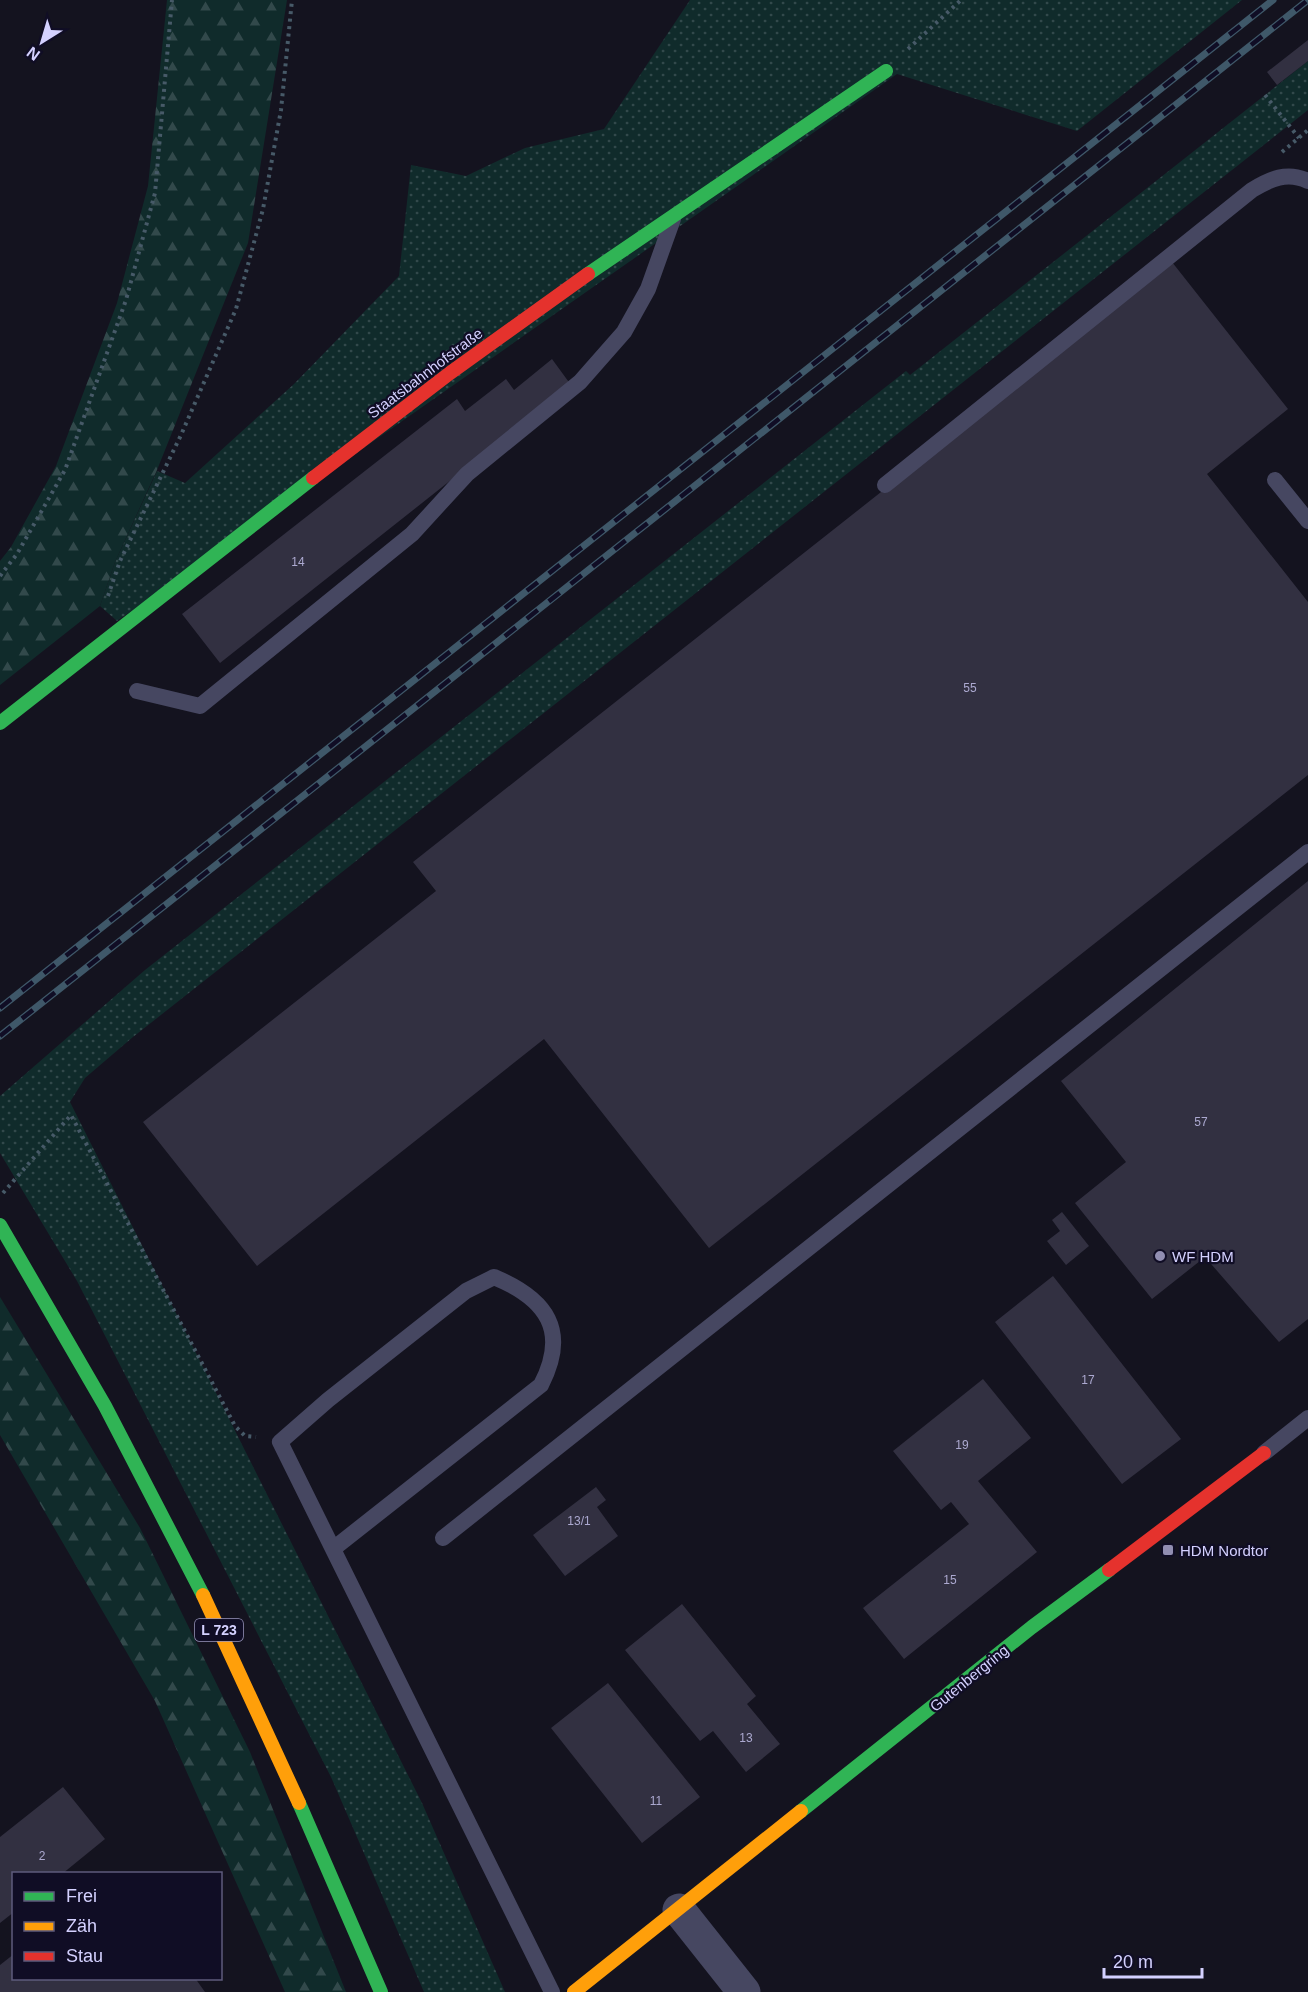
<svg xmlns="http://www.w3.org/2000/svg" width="1308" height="1992" viewBox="0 0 1308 1992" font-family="Arial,sans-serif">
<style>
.grass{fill:url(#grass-dots)}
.forest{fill:url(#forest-firs)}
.building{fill:#323041}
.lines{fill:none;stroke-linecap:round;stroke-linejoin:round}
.path{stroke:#475a68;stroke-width:4;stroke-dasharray:3 4.5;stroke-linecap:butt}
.lane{stroke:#464761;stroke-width:16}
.street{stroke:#464761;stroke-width:33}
.fast{stroke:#30b455;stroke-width:14}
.slow{stroke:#ff9f0a;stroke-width:14}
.jam{stroke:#e5322d;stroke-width:14}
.rail-casing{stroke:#3f5869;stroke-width:7}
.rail{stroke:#100d25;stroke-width:4.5;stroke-dasharray:14;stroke-linecap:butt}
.poi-dot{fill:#918eb1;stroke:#100d25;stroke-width:2}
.labels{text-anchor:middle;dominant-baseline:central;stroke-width:4.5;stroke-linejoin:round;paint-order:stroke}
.number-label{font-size:12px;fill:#aca9d0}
.shield{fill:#100d25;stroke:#9996be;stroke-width:1.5}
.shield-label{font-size:14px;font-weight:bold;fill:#d4d1ff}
.street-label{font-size:15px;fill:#d4d1ff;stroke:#100d25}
.poi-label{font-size:15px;fill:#d4d1ff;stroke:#100d25;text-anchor:start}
</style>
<defs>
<pattern id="grass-dots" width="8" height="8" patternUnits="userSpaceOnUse" patternTransform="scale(1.5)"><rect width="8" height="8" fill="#102b2b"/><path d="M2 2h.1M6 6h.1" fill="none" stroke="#32494b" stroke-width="1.8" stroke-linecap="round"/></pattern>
<pattern id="forest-firs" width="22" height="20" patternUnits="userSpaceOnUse" patternTransform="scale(1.5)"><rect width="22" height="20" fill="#102b2b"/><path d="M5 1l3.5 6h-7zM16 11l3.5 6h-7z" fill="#32494b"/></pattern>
</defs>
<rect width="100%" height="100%" fill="#14131f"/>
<path class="grass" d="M690 0H1242L1077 131 897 74 117 621 100 606 115 562 157 471 185 483 294 384 399 276 411 165 466 176 525 148 604 129Z
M1308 61V110L133 1037 85 1078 70 1102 422 1803 505 1992H424L331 1777 77 1281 0 1153V1096L145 970 906 371 910 375Z"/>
<path class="forest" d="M167 0H287L248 243 157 470 115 562 100 606 0 685V561L11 547 56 466 117 303 148 186Z
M0 1297 140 1528 250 1752 346 1992H285L155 1701 0 1435Z"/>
<path class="building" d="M1308 40V61L1277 85 1267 72Z
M1172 262 1288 409 1207 474 1308 602V775L709 1248 544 1039 257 1266 143 1122 436 891 413 862Z
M552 359 571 385 220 663 182 614 457 399 465 411 506 379 514 390Z
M1308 881V1319L1279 1342 1205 1257 1152 1299 1075 1203 1126 1162 1061 1081Z
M1062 1212 1089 1246 1066 1265 1047 1241 1060 1231 1052 1220Z
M1053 1276 1181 1439 1122 1484 995 1322Z
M983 1379 1031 1438 978 1481 1037 1552 904 1659 863 1608 969 1524 951 1502 941 1510 893 1451Z
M596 1487 606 1500 597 1507 618 1536 565 1576 533 1535Z
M682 1604 756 1696 747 1704 780 1744 746 1772 713 1731 700 1741 625 1650Z
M608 1683 700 1797 642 1843 551 1728Z
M63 1787 105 1839 62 1874H14V1912L0 1923V1837Z
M14 1954V1978H195L205 1992H0V1965Z"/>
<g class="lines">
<path class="path" d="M908 49 961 0
M1265 95 1299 138
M1282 152 1308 130
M0 576 17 554 65 470 126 300 155 193 172 0
M108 596 120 561 181 435 236 309 263 209 281 110 292 0
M3 1193 71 1115 235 1426 245 1436 256 1437"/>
<path class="lane" d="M1275 480 1308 521
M885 485 1252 190C1270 179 1287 171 1308 181
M137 691 200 706 412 534 467 474 580 382 624 332 648 289 673 219
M1264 1453 1308 1418
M443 1538 1308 852
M333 1549 541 1385C569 1331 547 1299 494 1277L466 1291 328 1400 280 1442 552 1992"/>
<path class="street" d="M679 1910 744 1992"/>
<path class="fast" d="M588 274 886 71
M0 723 313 478
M0 1225 105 1406 203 1595
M299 1803 381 1992
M801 1811 1032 1627 1109 1570"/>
<path class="slow" d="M203 1595 299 1803
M574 1992 801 1811"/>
<path class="jam" d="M313 478 450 373 588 274
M1109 1570 1264 1453"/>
<defs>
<path id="rail" d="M0 1008 1273 0
M0 1036 1308 0"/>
</defs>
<use href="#rail" class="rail-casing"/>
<use href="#rail" class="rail"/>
</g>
<g class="poi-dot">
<circle cx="1160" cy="1256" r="6"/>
<rect x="1162" y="1544" width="12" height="12" rx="3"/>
</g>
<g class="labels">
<g class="number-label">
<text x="298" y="562">14</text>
<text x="970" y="688">55</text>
<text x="1201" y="1122">57</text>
<text x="1088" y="1380">17</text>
<text x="962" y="1445">19</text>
<text x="579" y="1521">13/1</text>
<text x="950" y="1580">15</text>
<text x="746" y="1738">13</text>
<text x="656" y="1801">11</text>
<text x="42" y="1856">2</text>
</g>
<rect class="shield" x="195" y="1619" width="48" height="22" rx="4.5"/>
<g class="shield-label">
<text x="219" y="1630">L 723</text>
</g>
<g class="street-label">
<text transform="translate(425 373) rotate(-37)">Staatsbahnhofstraße</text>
<text transform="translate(969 1678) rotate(-39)">Gutenbergring</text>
</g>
<g class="poi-label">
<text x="1172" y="1256">WF HDM</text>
<text x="1180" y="1550">HDM Nordtor</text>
</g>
</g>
<rect x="12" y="1872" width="210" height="108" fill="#100d25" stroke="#5e5b7c" stroke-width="1.5"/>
<rect x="24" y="1892" width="30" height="9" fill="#30b455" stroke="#5e5b7c" stroke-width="1.5"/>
<text x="66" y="1902" font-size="18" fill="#d4d1ff">Frei</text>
<rect x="24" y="1922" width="30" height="9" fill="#ff9f0a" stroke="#5e5b7c" stroke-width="1.5"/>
<text x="66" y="1932" font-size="18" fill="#d4d1ff">Zäh</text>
<rect x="24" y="1952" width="30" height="9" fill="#e5322d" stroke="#5e5b7c" stroke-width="1.5"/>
<text x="66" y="1962" font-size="18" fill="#d4d1ff">Stau</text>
<g transform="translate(42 42) rotate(217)" stroke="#100d25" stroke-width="4.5" paint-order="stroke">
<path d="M0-4.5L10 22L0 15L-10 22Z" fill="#d4d1ff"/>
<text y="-9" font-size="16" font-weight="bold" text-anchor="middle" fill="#d4d1ff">N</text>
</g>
<path d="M1104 1968v9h98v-9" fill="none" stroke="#d4d1ff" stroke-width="3"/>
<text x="1113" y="1968" font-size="18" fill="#d4d1ff" stroke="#100d25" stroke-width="4.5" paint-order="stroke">20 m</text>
</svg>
